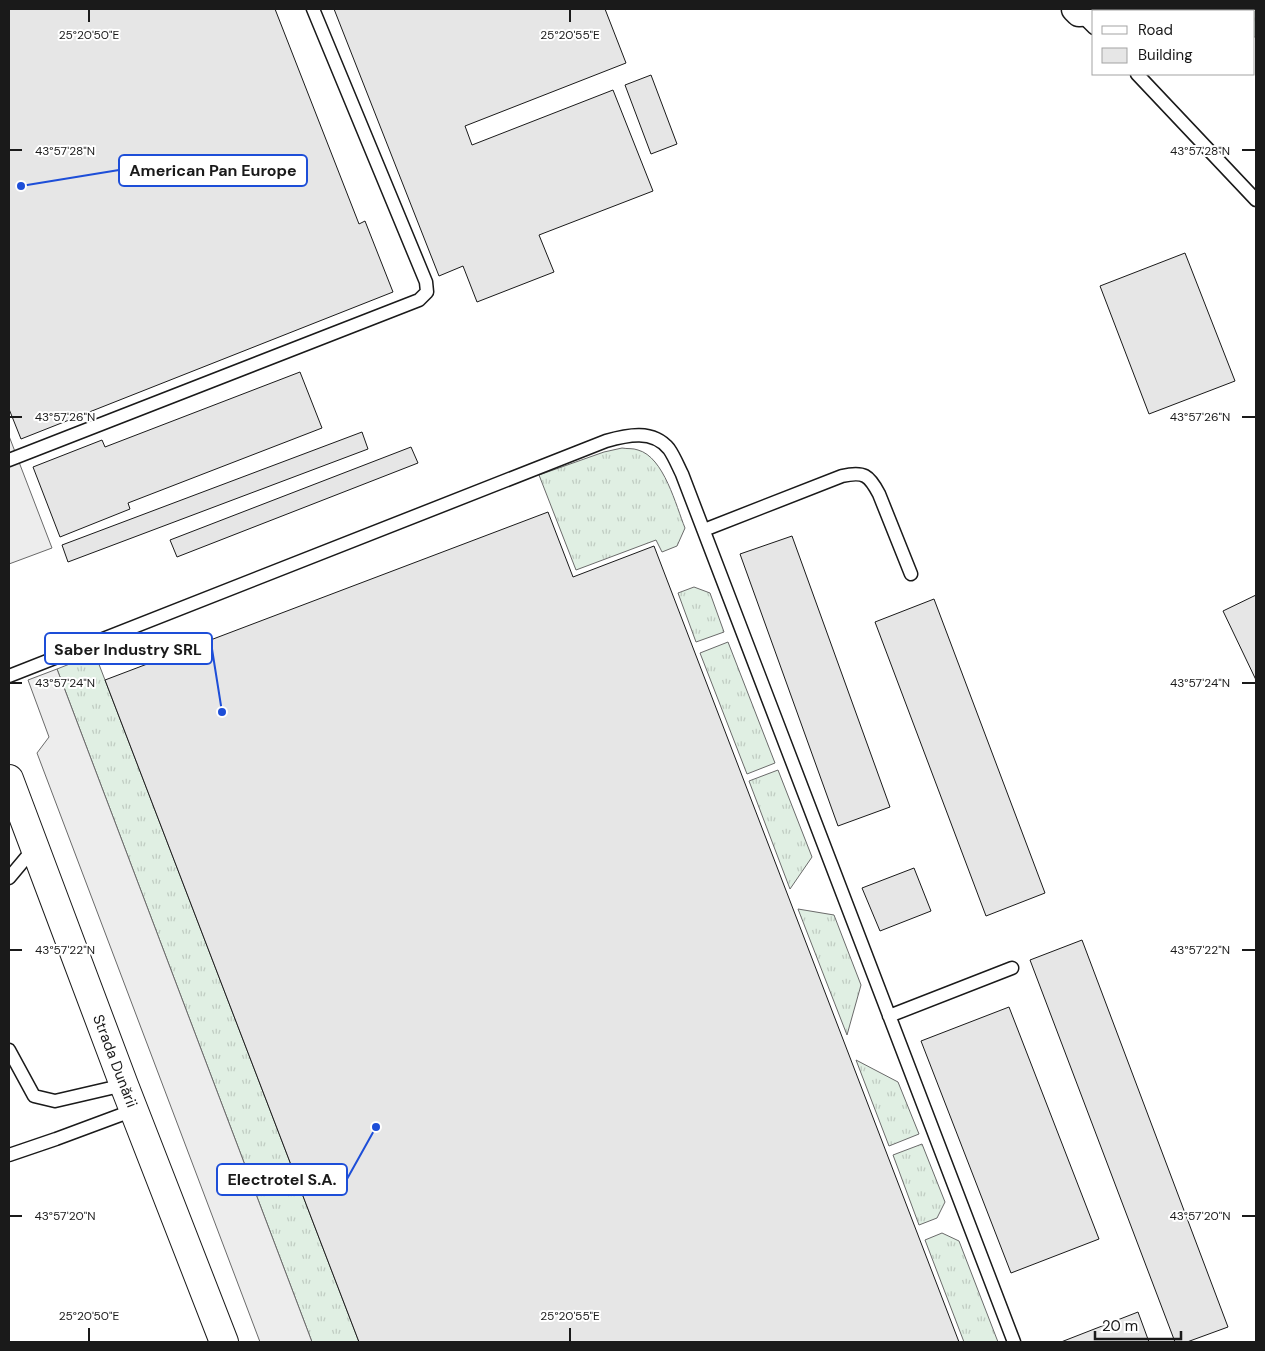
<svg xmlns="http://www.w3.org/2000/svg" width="1265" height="1351" viewBox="0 0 1265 1351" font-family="'DM Sans',sans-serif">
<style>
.grass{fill:url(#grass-tufts);stroke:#6a6a6a}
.parking{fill:#ededed;stroke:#6a6a6a}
.building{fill:#e6e6e6;stroke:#1a1a1a}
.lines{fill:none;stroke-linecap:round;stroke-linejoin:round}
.lane-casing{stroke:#1a1a1a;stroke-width:15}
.street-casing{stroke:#1a1a1a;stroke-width:29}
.primary-casing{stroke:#1a1a1a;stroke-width:30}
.lane{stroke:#fff;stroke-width:12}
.street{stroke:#fff;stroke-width:26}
.primary{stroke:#fff;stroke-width:28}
.ticks{fill:none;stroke:#1a1a1a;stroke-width:2}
.labels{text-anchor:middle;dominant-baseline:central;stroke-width:4;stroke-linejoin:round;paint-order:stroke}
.street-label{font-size:15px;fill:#1a1a1a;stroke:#fff}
.ticks-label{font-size:12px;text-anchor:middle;fill:#1a1a1a;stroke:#fff;stroke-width:4;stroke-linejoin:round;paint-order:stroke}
.leader{fill:none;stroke:#1d4ed8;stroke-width:2}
.callout-dot{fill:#1d4ed8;stroke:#fff;stroke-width:2}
.callout{fill:#fff;stroke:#1d4ed8;stroke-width:2}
.callout-label{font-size:16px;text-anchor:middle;font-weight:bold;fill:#1a1a1a}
</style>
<defs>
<pattern id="grass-tufts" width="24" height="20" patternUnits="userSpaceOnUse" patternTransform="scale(1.25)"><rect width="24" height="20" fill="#e0efe3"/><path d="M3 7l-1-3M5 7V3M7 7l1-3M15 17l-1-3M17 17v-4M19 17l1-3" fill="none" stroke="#c0ccc2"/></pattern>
</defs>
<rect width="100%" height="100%" fill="#fff"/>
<path class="grass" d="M1099 9H1256V37H1254V11H1101Z
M622 448C627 449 633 448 638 450 664 457 676 506 685 528L677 546 662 552 656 540 576 570 539 475 604 452Z
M694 587 710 593 724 632 696 642 678 593Z
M728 642 775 763 747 774 700 653Z
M95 654 105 680 359 1342H312L57 669Z
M778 770 812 857 790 889 749 781Z
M798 909 834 915 861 985 847 1035Z
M856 1060 898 1082 919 1134 889 1146Z
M922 1144 945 1202 937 1218 919 1225 893 1155Z
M942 1233 959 1241 998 1342H964L925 1240Z"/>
<path class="parking" d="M9 436 52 548 9 564Z
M57 669 312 1342H260L37 753 49 737 28 680Z"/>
<path class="building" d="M9 9H275L359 224 365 221 393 292 21 439 9 409Z
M334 9H605L626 63 465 126 472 145 613 90 653 191 539 235 554 272 477 302 463 266 439 276Z
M651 75 677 144 651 154 625 85Z
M1185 253 1235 381 1149 414 1100 286Z
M300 372 322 428 128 503 130 509 60 537 33 467 102 440 105 447Z
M362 432 368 449 68 562 62 545Z
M411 447 418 463 177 557 170 540Z
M548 512 573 577 654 546 959 1342H359L105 680Z
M792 536 890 807 838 826 740 554Z
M1256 595V680L1223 611Z
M934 599 1045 893 986 916 875 622Z
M914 868 931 911 880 931 862 888Z
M1082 940 1228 1327 1187 1342H1175L1030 960Z
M1009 1007 1099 1239 1011 1273 921 1041Z
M1138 1312 1149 1342H1061Z"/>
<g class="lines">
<defs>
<path id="lane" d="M1079 13 1094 28
M1137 74 1256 200
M9 460 419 300 427 292 426 282 313 9
M704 530 842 476C864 471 869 475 879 494L911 574
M9 676 606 441C627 435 653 429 669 449 674 456 678 466 682 474L1014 1342
M9 878 35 847
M889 1016 1012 968
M9 1050 34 1096 55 1101 124 1085
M9 1155 56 1139 134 1110"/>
<path id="street" d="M1075 9 1079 13 1094 12
M1102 11 1138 9"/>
<path id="primary" d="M9 779 124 1085 224 1342"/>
</defs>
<use href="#lane" class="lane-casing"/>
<use href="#street" class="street-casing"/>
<use href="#primary" class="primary-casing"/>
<use href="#lane" class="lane"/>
<use href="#street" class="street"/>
<use href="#primary" class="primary"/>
</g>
<path class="ticks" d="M89 10V22M570 10V22M10 150H22M1242 150H1255M10 417H22M1242 417H1255M10 683H22M1242 683H1255M10 950H22M1242 950H1255M10 1216H22M1242 1216H1255M89 1328V1341M570 1328V1341"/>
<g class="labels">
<g class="street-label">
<text transform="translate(115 1061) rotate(69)">Strada Dunării</text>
</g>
</g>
<g class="ticks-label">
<text x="89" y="39">25°20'50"E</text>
<text x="570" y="39">25°20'55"E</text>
<text x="65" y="155">43°57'28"N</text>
<text x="1200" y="155">43°57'28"N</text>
<text x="65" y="421">43°57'26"N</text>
<text x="1200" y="421">43°57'26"N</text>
<text x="65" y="687">43°57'24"N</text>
<text x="1200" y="687">43°57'24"N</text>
<text x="65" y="954">43°57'22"N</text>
<text x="1200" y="954">43°57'22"N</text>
<text x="65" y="1220">43°57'20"N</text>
<text x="1200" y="1220">43°57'20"N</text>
<text x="89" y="1320">25°20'50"E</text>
<text x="570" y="1320">25°20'55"E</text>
</g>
<path class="leader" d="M21 186L119 170M222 712L212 649M376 1127L347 1179"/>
<g class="callout-dot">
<circle cx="21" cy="186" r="5"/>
<circle cx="222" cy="712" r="5"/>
<circle cx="376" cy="1127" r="5"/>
</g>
<g class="callout">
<rect x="119" y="155" width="188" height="31" rx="5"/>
<rect x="45" y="633" width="167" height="31" rx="5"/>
<rect x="217" y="1164" width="130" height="31" rx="5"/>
</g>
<g class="callout-label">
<text x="213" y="176">American Pan Europe</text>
<text x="128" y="655">Saber Industry SRL</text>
<text x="282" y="1185">Electrotel S.A.</text>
</g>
<rect width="1265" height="1351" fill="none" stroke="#1a1a1a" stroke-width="20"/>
<rect x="1092" y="10" width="162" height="65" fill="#ffffff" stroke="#a3a3a3"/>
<rect x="1102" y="26" width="25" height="8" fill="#ffffff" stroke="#a3a3a3"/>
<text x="1138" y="35" font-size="15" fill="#1a1a1a">Road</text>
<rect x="1102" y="48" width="25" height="15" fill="#e6e6e6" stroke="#a3a3a3"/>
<text x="1138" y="60" font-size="15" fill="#1a1a1a">Building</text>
<path d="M1095 1331v8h86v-8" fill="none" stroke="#1a1a1a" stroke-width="2.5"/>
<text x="1102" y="1331" font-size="15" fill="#1a1a1a" stroke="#ffffff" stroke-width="4" paint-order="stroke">20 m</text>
</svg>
